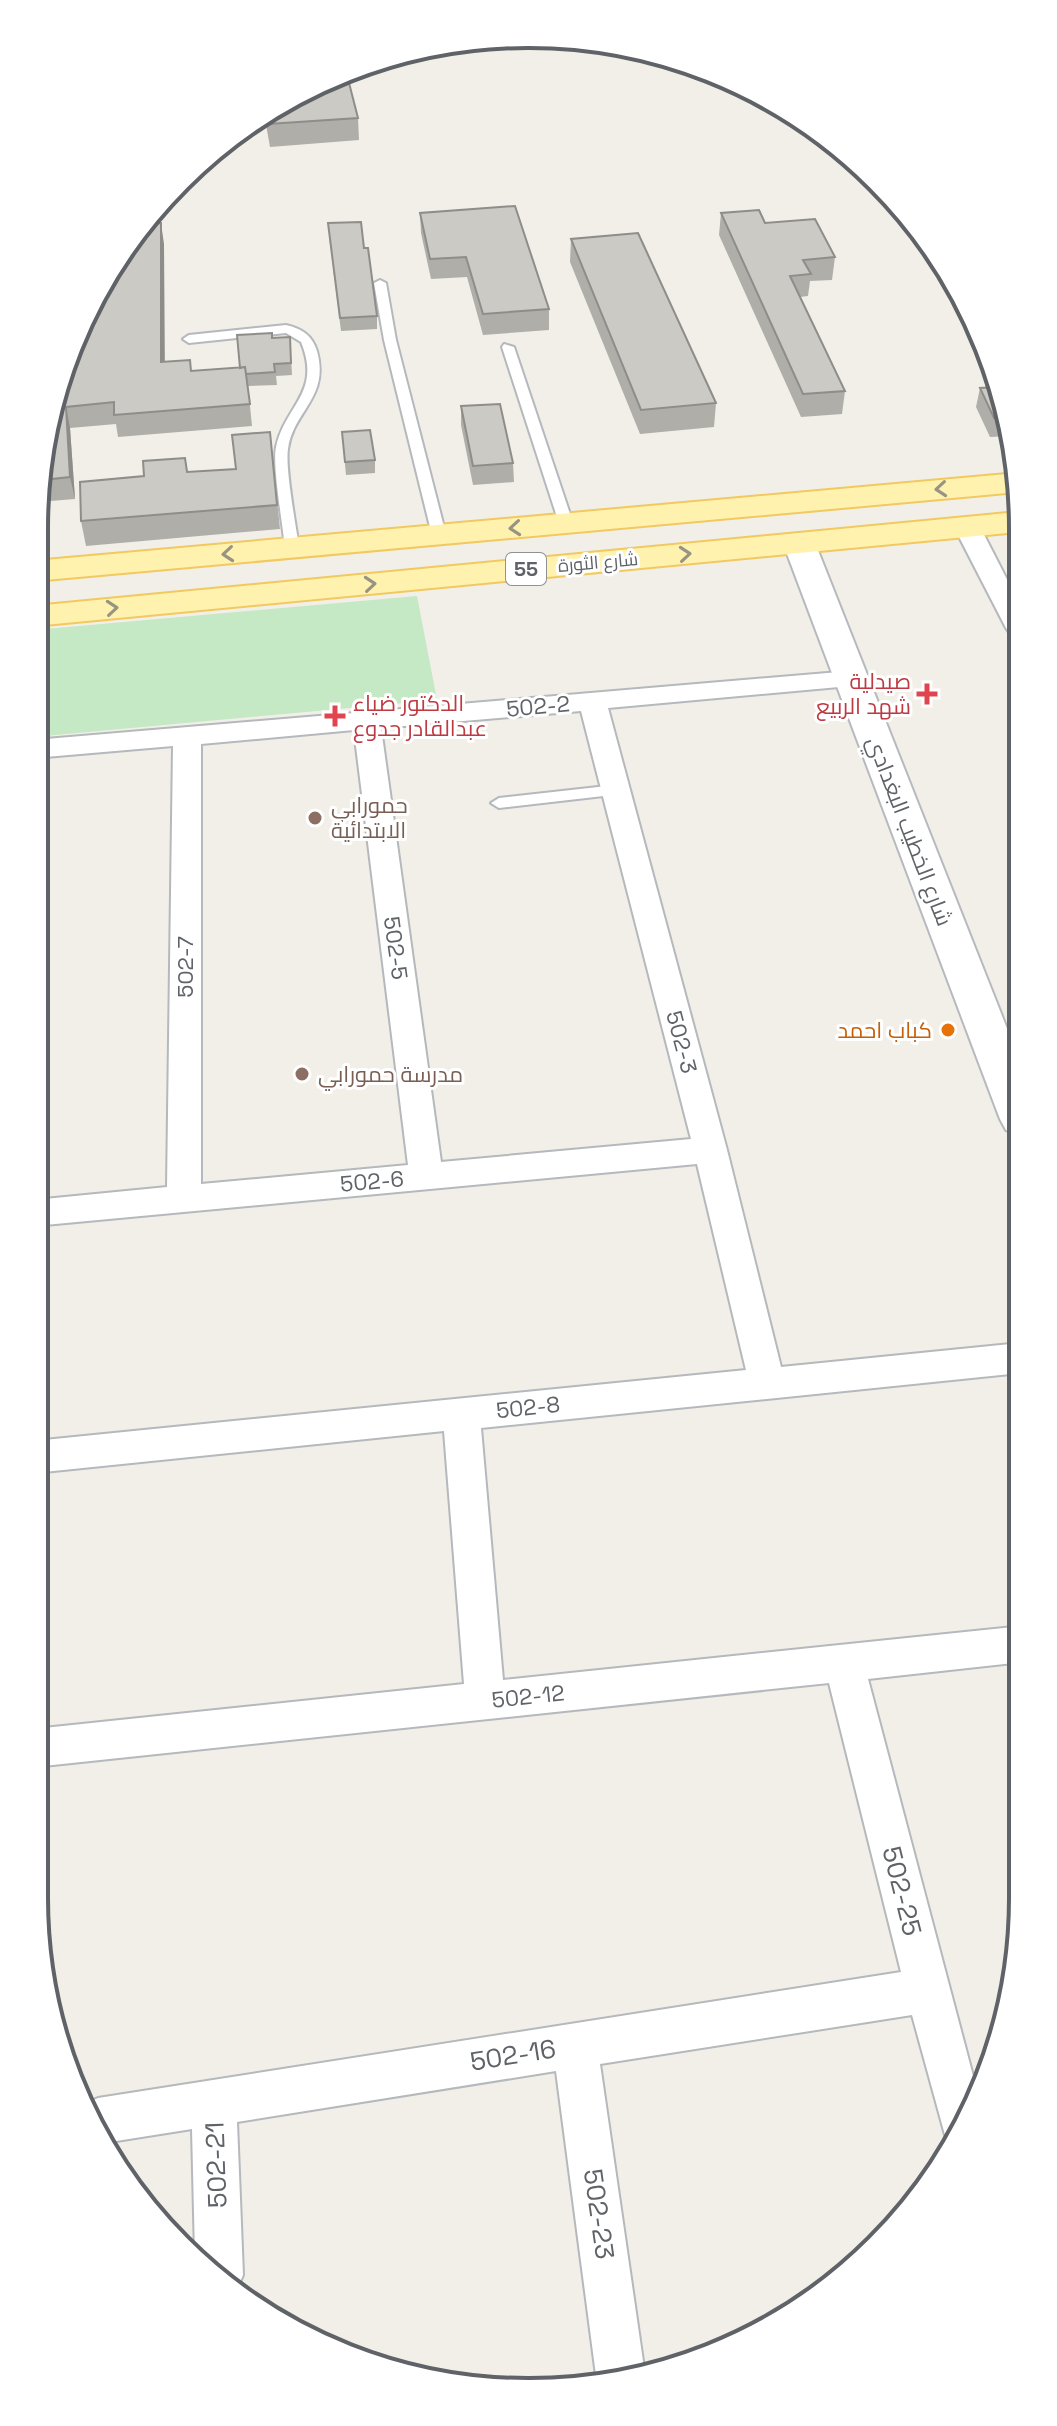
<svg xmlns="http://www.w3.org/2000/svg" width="1057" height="2426" viewBox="0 0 1057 2426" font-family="'Space Grotesk',Cairo,sans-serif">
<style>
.green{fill:#c5e8c5}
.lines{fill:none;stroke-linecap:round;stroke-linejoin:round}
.lane-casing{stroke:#b5b8bc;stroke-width:4}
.street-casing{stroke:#b5b8bc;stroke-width:4}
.secondary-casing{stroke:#b6babf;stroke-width:4}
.primary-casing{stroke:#f2c960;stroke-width:4}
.lane{fill:#fff;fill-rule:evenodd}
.street{fill:#fff;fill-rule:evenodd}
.secondary{fill:#fff;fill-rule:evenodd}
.primary{fill:#fff2af;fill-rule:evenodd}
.wall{fill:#afaea9}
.shaded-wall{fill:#8f8d8a}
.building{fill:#cccac5;stroke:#8f8d8a;stroke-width:2}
.oneway{stroke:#979581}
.health-dot{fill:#e0444e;stroke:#fff;stroke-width:3}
.education-dot{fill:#8d6e63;stroke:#fff;stroke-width:3}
.food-dot{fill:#e8710a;stroke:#fff;stroke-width:3}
.labels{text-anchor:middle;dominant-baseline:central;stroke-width:6;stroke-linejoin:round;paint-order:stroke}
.far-street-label{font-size:18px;fill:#5f6368;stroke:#fff}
.shield{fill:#fff;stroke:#8f9295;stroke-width:2}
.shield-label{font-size:20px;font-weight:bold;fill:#5f6368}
.health-label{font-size:22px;fill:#be3a42;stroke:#fff;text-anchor:end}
.street-label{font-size:22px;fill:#5f6368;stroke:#fff}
.education-label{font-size:22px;fill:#785e54;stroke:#fff;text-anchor:start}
.food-label{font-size:22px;fill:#c56008;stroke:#fff;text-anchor:end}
.near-street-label{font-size:26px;fill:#5f6368;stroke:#fff}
.rim{fill:none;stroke:#5f6368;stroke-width:4}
</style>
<rect width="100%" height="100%" fill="#f1efe8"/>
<path class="green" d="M417 596 437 700 34 737V630Z"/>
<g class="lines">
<defs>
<path id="lane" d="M380 280 386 283 396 340 446 535 439 539 432 535 384 340 374 283Z
M286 325C302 329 312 335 317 351 330 398 293 411 288 449 285 469 296 525 299 548L292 552 285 548C283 526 272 465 276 447 285 405 322 393 301 342L286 333 189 343 183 339 189 335Z
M504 344 514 347 573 523 571 526H561L559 523 502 347Z
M616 785 621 786V794L499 808 491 803 499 798Z"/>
<path id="street" d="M967 519 976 522 980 527 1019 603V636L1010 634 1006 628 954 527 958 522Z
M851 671 861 673 865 679 861 685 608 708 727 1150 781 1367 1021 1343V1373L481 1428 503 1680 1022 1626V1662L868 1679 977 2091 950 2137 945 2135 912 2015 600 2064 645 2375 625 2383H597L556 2071 237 2122 243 2275 237 2289 195 2255 192 2129 110 2142 87 2103 98 2098 901 1972 829 1683 34 1767V1729L464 1684 444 1431 34 1473V1441L746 1370 697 1164 34 1226V1200L167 1187 173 746 34 758V740ZM581 711 691 1139 441 1162 381 728ZM354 730 408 1165 201 1184V744Z"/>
<path id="secondary" d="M799 533 811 536 815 543 1021 1064V1135L1006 1130 1000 1119 783 543 787 536Z"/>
<path id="primary" d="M1019 473V492L34 581V561Z
M1019 512V532L34 626V606Z"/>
</defs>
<use href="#lane" class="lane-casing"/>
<use href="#street" class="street-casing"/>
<use href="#secondary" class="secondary-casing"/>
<use href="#primary" class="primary-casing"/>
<use href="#lane" class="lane"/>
<use href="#street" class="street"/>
<use href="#secondary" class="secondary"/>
<use href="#primary" class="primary"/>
</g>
<path class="wall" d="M310 85 358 118 359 140 270 147 265 119Z
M420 213 549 309V330L483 335 467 277 431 279 421 233Z
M721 213 835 257 832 280 810 281 808 296 800 297 845 391 842 414 801 417 719 235Z
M329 236 377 316V329L341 331Z
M571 239 716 403 714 427 640 434 570 262Z
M164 244V362L191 371 240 368 273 338 290 337 292 375 276 376 277 385 248 386 252 426 118 437 116 424 70 428 75 499 38 502 60 369 95 316Z
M998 387 1011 436 990 437 976 407 980 388Z
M461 406 513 463 514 482 473 485 461 425Z
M270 432 280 529 86 546 81 521 144 476 185 458 188 472 236 469Z
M342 432 375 460V473L346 475Z"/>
<path class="shaded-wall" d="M161 223 164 244 165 384 161 362Z
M66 407 70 428 75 499 70 477Z"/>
<path class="building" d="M347 75 358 118 268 124 267 118 310 85Z
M515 206 549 309 483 314 466 257 430 259 420 213Z
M759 210 765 223 815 219 835 257 803 260 811 274 790 276 845 391 803 394 721 213Z
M361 222 364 248H368L377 316 340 318 328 223Z
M161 223V362L190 360 191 371 245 367 250 404 114 415V402L66 407 70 477 42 480 60 369 91 317 95 316V310L144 224Z
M638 233 716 403 641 410 571 239Z
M272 333V338L290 337 291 363 274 364 275 372 246 374 245 367 240 368 237 335Z
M998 387 1006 418H994L980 388Z
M500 404 513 463 473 466 461 406Z
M370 430 375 460 345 462 342 432Z
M270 432 277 505 81 521 80 482 144 476 143 461 185 458 187 472 236 469 232 435Z"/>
<defs><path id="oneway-chevron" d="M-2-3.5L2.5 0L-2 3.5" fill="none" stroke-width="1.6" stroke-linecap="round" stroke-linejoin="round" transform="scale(2)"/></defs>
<g class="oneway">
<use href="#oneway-chevron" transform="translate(941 489) rotate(175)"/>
<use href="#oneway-chevron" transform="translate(515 528) rotate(175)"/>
<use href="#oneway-chevron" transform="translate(228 554) rotate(175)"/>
<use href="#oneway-chevron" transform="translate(685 554) rotate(-5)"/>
<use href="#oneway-chevron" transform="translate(370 584) rotate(-5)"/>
<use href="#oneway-chevron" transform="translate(112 608) rotate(-5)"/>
</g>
<g class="health-dot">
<path d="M923 682h8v8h8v8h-8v8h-8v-8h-8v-8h8z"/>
<path d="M331 704h8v8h8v8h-8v8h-8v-8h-8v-8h8z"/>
</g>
<g class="education-dot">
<circle cx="315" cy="818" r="8"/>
<circle cx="302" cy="1074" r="8"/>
</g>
<circle class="food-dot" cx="948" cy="1030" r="8"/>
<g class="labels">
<g class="far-street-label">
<text transform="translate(598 562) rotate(-5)">شارع الثورة</text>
</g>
<rect class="shield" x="506" y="553" width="40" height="32" rx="6"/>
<g class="shield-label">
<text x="526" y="569">55</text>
</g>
<g class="health-label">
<text x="911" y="681">صيدلية<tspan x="911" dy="25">شهد الربيع</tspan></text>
<text x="353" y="703" text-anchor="start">الدكتور ضياء<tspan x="353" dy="25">عبدالقادر جدوع</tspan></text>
</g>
<g class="street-label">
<text transform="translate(538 706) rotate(-5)">502-2</text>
<text transform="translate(910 831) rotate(69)">شارع الخطيب البغدادي</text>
<text transform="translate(396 948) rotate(82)">502-5</text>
<text transform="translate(185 967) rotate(-90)">502-7</text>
<text transform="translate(682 1042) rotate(75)">502-3</text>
<text transform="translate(372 1181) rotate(-5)">502-6</text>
<text transform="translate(528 1407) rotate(-6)">502-8</text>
<text transform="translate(528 1696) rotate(-6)">502-12</text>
</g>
<g class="education-label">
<text x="331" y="805">حمورابي<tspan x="331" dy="25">الابتدائية</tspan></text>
<text x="318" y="1074">مدرسة حمورابي</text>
</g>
<g class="food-label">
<text x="932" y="1030">كباب احمد</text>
</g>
<g class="near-street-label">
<text transform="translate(902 1891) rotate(76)">502-25</text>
<text transform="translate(513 2055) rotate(-9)">502-16</text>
<text transform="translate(216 2165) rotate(-92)">502-21</text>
<text transform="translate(599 2214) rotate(82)">502-23</text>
</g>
</g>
<path d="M0 0H1057V2426H0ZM528 48H529A480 480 0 0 1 1009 528V1898A480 480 0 0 1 529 2378H528A480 480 0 0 1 48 1898V528A480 480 0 0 1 528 48Z" fill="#fff" fill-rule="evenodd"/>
<path class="rim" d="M528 48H529A480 480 0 0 1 1009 528V1898A480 480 0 0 1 529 2378H528A480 480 0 0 1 48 1898V528A480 480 0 0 1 528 48Z"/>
</svg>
